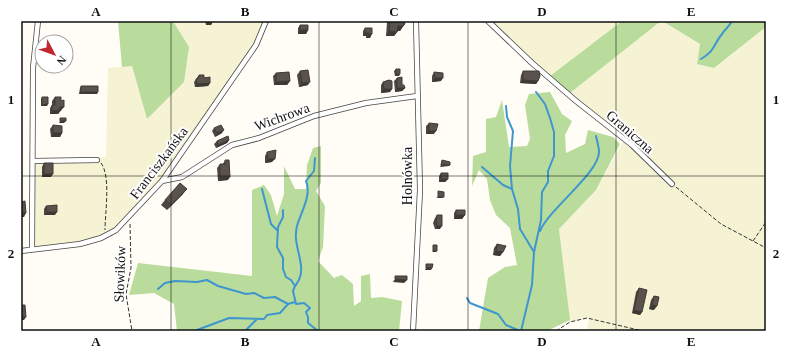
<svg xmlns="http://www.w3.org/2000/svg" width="787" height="352" viewBox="0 0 787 352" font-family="Georgia,serif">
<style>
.farmland{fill:#f6f3d4}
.forest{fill:#b9dc9c}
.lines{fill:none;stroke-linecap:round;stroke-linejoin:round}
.stream{stroke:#3f96cf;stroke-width:2}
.minor-casing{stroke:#444;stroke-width:6}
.path{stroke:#333;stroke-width:1;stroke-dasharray:4 2;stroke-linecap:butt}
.minor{stroke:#fff;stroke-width:4.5}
.wall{fill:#4d4742}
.shaded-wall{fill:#3f3936}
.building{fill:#5a524d;stroke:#3f3936}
.grid{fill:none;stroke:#111;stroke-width:1;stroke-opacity:0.55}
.labels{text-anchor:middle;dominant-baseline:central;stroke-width:4;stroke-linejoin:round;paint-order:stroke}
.street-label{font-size:14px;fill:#111;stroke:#fff}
.neatline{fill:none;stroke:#111;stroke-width:1.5}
.grid-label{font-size:13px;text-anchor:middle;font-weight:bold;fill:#111}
</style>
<rect width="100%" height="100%" fill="#fffdf5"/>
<path class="farmland" d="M173 21H266L256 45 162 181 116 230 80 244 32 249 33 162 106 157 108 68 132 66 147 119 189 47Z
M490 21H622L550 76 531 61Z
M661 21 700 44 714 68 766 27V331H587L589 318 570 322 559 229 596 190 625 138 570 93Z"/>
<path class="forest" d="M118 21H173L189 47 184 82 147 119 132 66 122 67Z
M622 21H661L570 93 550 76Z
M662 21H766V27L714 68 697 64 700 44Z
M550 92 562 114 572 121 565 135 566 153 585 144 588 130 613 137 620 144 596 190 559 229 570 320 547 331H479L488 278 505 267 517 265 510 228 496 215 490 200 487 179 479 170 472 186 473 156 486 152V119L496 117 502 100 509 147 527 146 530 139 525 105 529 94Z
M321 146V183L316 191 325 206 323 247 318 261 334 278 342 275 353 284 354 306 361 301V276L370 274 371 298 382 297 402 301 399 331H177L174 304 154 293 129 295 138 263 252 276V190L264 185 271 195 277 216 284 194V166L295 189H306L307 165 313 148Z"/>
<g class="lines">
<path class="stream" d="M701 59C715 51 713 45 722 34 725 29 729 27 732 21
M506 106 507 117 513 131 510 166 512 189
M315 158 314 171 306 181C312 195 301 212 297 226 292 244 305 262 300 277 299 282 294 286 293 291L296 304 304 303 310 308 306 312 308 317V323L318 331
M482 167 503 185 512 189 518 209 520 229 534 252
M262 189 271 224 278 231
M283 210V217L278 227 277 247 283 258V269L286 277 291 280 295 286
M540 231C549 209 599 173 599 152 599 147 597 141 596 136
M158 289 165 283 175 281 197 282 207 280 218 286 246 294 254 293 264 298 275 297 288 304 295 302
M467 298 470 303 498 314 506 325 520 331
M197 330 229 318 264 319 267 315 280 313 288 304
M245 331 257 319
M521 331 532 285 534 252 541 220 542 192 548 182V171L554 156V132L550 118 545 104 536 92"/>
<defs>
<path id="minor" d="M488 21 532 63 576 101 632 145 672 184
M33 161 97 160
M162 181 182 177 232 145 259 138 314 116 366 103 417 96
M32 249 33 68 38 21
M21 251 80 244 101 238 116 230 162 181 256 45 266 21
M413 331 420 190 416 21"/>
</defs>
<use href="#minor" class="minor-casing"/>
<path class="path" d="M101 163C111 176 105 213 105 230
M676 187 721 224 766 248
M130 224 131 268 126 294 132 331
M753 241 766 222
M556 331 570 322 587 318 643 331
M765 331 766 327"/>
<use href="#minor" class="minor"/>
</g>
<path class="wall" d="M205 21H213L211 25H206Z
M388 21H404L405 24 400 31H398L394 36H386L387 22Z
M300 25 308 30 306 34H298V28Z
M365 28H372L370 38H366V36H363V31Z
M396 69 399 76H395L394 71Z
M300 71 308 85 299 87 297 75Z
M523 71 538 81 536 84 520 83 521 75Z
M434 72 441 81 432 82V76Z
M276 73 290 81 287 85H274L273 76Z
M199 75 204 78 210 83 208 86 195 87 194 82Z
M397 78 405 88 402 91 395 92 394 81Z
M383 82 392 89 390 92 381 93V85Z
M81 86 97 94H79L80 88Z
M42 97 47 106H41V99Z
M55 97 61 111H60L58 114H50V108L52 105V101Z
M429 123 434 134H426V126Z
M53 125 62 133 60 137H51L50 129Z
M214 128 222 133 215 137 212 131Z
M229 140 227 143 216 148 214 144 217 141Z
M267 152 272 162 265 163V156Z
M225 160 228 180 218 181 217 168 220 164H223Z
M44 163 51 177H42V167Z
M441 173 448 179 445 182H439V176Z
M183 194 167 210 161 205 165 200Z
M46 206 55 215H44V209Z
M456 210 465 215 462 219H454V213Z
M437 215 440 229H435L433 223 435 218Z
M497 244 503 252 500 256 493 255 494 248Z
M639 288 642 312 640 315 632 313 636 292Z
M654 296V310L649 309 651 300Z"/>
<path class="shaded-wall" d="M213 21 211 25H206L208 22Z
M398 26H403L400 31H394Z
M300 30H308L306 34H298Z
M389 31 397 32 394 36H386Z
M365 33H369L366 36H363Z
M369 34H372L370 38H366Z
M400 74 399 76H395L396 75Z
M435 78H443L441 81 432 82Z
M523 80 538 81 536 84 520 83Z
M290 81 287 85H274L276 82Z
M310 82 308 85 299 87 302 83Z
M210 83 208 86 195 87 197 84Z
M397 88H405L402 91 395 92Z
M384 89H392L390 92 381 93Z
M81 92H98L97 94H79Z
M48 104 47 106H41L42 105Z
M60 107H64L58 114H50L52 111Z
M60 121H66L64 123H59Z
M224 130 222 133 215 137 217 133Z
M429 131H436L434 134H426Z
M53 133H62L60 137H51Z
M229 140 227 143 216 148 218 145Z
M268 159H275L272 162 265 163Z
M441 165H450L449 166 440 167Z
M44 174H53L51 177H42Z
M220 177H230L228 180 218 181Z
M441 179H448L445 182H439Z
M187 189 183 194 167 210 171 205Z
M438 197H444L442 198H436Z
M47 212H57L55 215H44Z
M21 213H26L24 217H21Z
M456 215H465L462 219H454Z
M437 226H442L440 229H435Z
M433 251H437L436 252H432Z
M496 251 503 252 500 256 493 255Z
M426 268H432L431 270H425Z
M395 279 407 280 404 283 393 282Z
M652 305 657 306 654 310 649 309Z
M634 310 642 312 640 315 632 313Z
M21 317H26L24 320H21Z"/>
<path class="building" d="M390 21H404L405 24 403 26H398L397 32 389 31Z
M300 25H308V30H300Z
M365 28H372V34H369V33H365Z
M396 69H400V74L396 75Z
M308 70 310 82 302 83 300 71Z
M523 71H539L540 76 538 81 523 80Z
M289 72 290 81 276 82V73Z
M434 72 443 73V78H435Z
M199 75H204V78L210 77V83L197 84 196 79 199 77Z
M402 77V85H404L405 88H397V78Z
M389 80 392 81V89H384L383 82Z
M81 86H98V92H81Z
M42 97H48V104L42 105Z
M55 97H61V101L64 100V107H60V110L52 111V105H55Z
M60 118H66V121H60Z
M429 123 438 124 436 131H429Z
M53 125 62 126V133H53Z
M221 125 224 130 217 133 214 128Z
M228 136 229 140 218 145 217 141Z
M276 150 275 159H268L267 152Z
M225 160H229L230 177H220V164H226Z
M442 160 450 162V165H441Z
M44 163H53V174H44Z
M441 173H448V179H441Z
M180 183 187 189 171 205 165 200Z
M438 191 444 192V197H438Z
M25 201 26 213H21V202Z
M57 205V212H47L46 206Z
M456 210H465V215H456Z
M437 215H442V226H437L436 219Z
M497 244 506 246 503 252 496 251Z
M433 245H437V251H433Z
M426 264H433L432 268H426Z
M395 276H407V280L395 279Z
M639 288 647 290 642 312 634 310Z
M654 296 659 297 657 306 652 305Z
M21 305H25L26 317H21Z"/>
<path class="grid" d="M171 21V331M319 21V331M468 21V331M616 21V331M21 176H766"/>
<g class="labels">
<g class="street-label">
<text transform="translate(282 117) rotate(-20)">Wichrowa</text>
<text transform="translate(630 132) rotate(41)">Graniczna</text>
<text transform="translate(159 163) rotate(-53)">Franciszkańska</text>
<text transform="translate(407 176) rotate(-90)">Holnówka</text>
<text transform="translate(120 274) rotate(-88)">Słowików</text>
</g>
</g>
<rect width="787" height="352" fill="none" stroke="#ffffff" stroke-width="44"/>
<g transform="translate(54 54) rotate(131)"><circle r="19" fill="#ffffff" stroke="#a0a0a0"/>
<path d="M0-3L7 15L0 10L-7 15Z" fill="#c4262e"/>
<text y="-6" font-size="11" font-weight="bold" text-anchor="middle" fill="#111111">N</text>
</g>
<rect x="22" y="22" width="743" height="308" class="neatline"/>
<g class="grid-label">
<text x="96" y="16">A</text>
<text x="245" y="16">B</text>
<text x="394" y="16">C</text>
<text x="542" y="16">D</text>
<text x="691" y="16">E</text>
<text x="11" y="104">1</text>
<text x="776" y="104">1</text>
<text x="11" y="258">2</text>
<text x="776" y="258">2</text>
<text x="96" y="346">A</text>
<text x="245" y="346">B</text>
<text x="394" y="346">C</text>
<text x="542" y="346">D</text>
<text x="691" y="346">E</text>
</g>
</svg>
